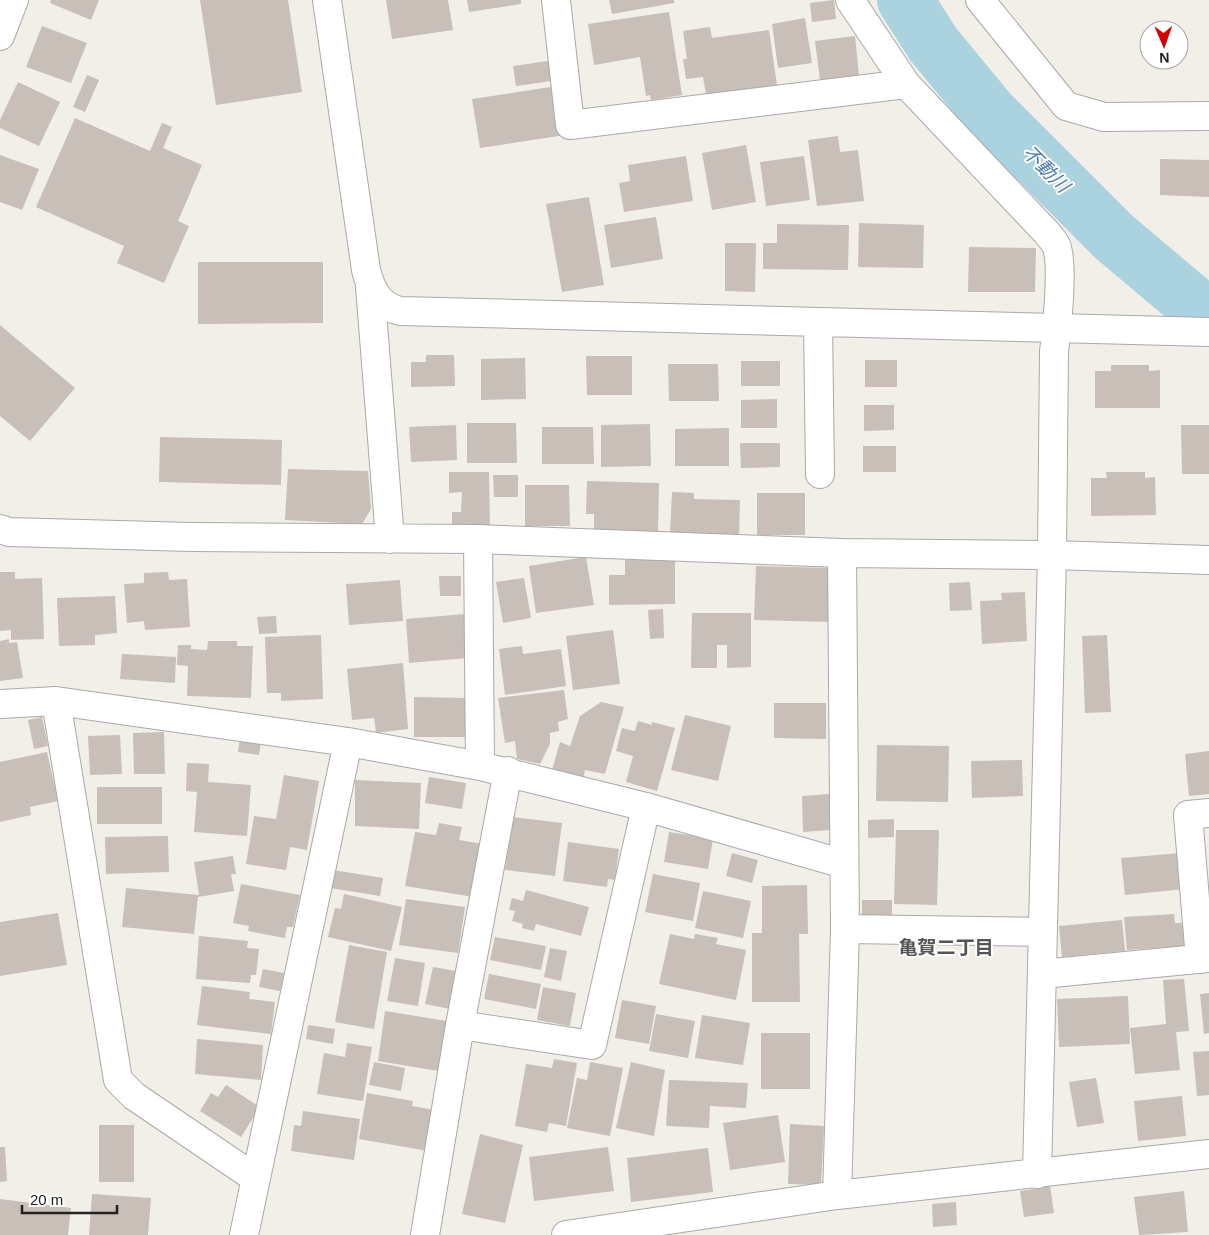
<svg xmlns="http://www.w3.org/2000/svg" width="1209" height="1235" viewBox="0 0 1209 1235" font-family="Helvetica,'Noto Sans JP',sans-serif">
<style>
.lines{fill:none;stroke-linecap:round;stroke-linejoin:round}
.river{stroke:#aad3df;stroke-width:56}
.building{fill:#c7bfb8}
.minor-casing{stroke:#a9a9a9;stroke-width:30}
.minor{stroke:#fff;stroke-width:28}
.labels{text-anchor:middle;dominant-baseline:central;stroke-width:4;stroke-linejoin:round;paint-order:stroke}
.water-label{font-size:19px;font-style:italic;fill:#4a7aab;stroke:#fff}
.neighbourhood-label{font-size:19px;font-weight:bold;fill:#555;stroke:#fff}
</style>
<rect width="100%" height="100%" fill="#f2efe9"/>
<g class="lines">
<path class="river" d="M905 0 933 44 990 113 1114 237 1209 317"/>
</g>
<path class="building" d="M51 0H99L91 20 50 3Z
M200 0H288L302 92 216 105Z
M386 0H448L453 30 392 39Z
M467 0H521V4L469 12Z
M609 0H674V3L612 14Z
M834 0 836 19 812 22 810 3Z
M669 12 682 95 651 100 650 95 646 96 640 57 594 65 588 24Z
M805 18 812 63 778 68 772 24Z
M42 26 87 43 71 83 26 67Z
M710 27 712 38 769 30 777 85 706 95 703 77 686 79 683 59H687L683 31Z
M855 36 859 76 820 80 815 41Z
M555 60 558 80 516 86 513 66Z
M87 75 99 80 85 112 73 107Z
M18 82 60 102 39 146 0 128V120Z
M557 86 565 135 480 148 472 99Z
M75 118 150 151 162 123 172 127 163 148 202 165 178 221 189 226 164 283 117 263 124 246 36 207Z
M838 136 840 152 858 150 864 201 817 206 808 140Z
M746 145 756 202 712 210 702 153Z
M0 155 39 169 22 210 0 202Z
M686 156 693 201 624 212 619 183 630 181 628 165Z
M804 156 810 200 766 206 760 162Z
M1160 159 1209 160V197L1160 195Z
M589 197 604 285 562 292 546 204Z
M656 217 663 259 611 268 604 225Z
M859 223 924 225 923 268 858 267Z
M777 224 849 225 848 270 763 269V243H777Z
M725 243H756L755 292 725 291Z
M969 247 1036 248 1035 292H968Z
M198 262H323V323L198 324Z
M0 325 75 388 30 441 0 416Z
M426 355H454L455 386 411 387V362H426Z
M586 356H632V395H587Z
M525 358 526 399 481 400V359Z
M865 360H897V387H865Z
M741 361H780V386H741Z
M668 364H718L719 401H669Z
M1111 365H1149V371L1160 370V408H1095V371H1111Z
M777 399V428H741V400Z
M864 405H894V430L864 431Z
M467 423H516L517 463H467Z
M650 424 651 466 601 467V425Z
M456 425 457 460 411 462 409 427Z
M1181 425H1209V474H1182Z
M542 427H593L594 464H542Z
M729 428V466H675V429Z
M160 437 282 440 281 485 159 482Z
M740 443H780V467L741 468Z
M863 446H896V472H863Z
M288 469 368 471 371 509 362 524 285 520Z
M449 472H489L490 530H452V512H461L462 492 449 493Z
M1106 472H1145V478L1155 477 1156 515 1091 516V478H1107Z
M493 475H518V497H494Z
M587 481 659 483 658 532 594 531V514H586Z
M525 485H569L570 526H525Z
M672 492 694 493V499L740 500 739 536 670 533Z
M757 493H805V535H757Z
M586 557 594 605 536 613 529 566Z
M625 560H675V604L609 605V575H625Z
M756 566 832 568 830 622 754 620Z
M0 572H15V579L42 578 44 639 11 640V630L0 631Z
M168 572 169 580 187 579 190 627 145 630 144 621 127 623 124 584 144 583V573Z
M439 576H461V596H440Z
M524 578 531 618 503 623 496 582Z
M400 580 403 621 349 625 346 584Z
M970 582 972 610 950 611 949 583Z
M1025 592 1027 641 982 644 980 601 1002 600 1001 593Z
M115 596 117 633 95 635V645L59 646 57 598Z
M663 609 664 638 650 639 648 610Z
M692 613H751V667L727 668V645H717V668H691Z
M465 614 468 658 409 663 406 619Z
M276 616 277 633 259 634 257 617Z
M613 630 620 684 573 690 566 636Z
M321 635 323 699 281 701V693H267L265 637Z
M1107 635 1111 712 1085 713 1082 636Z
M9 639V643L17 642 23 678 0 681V641Z
M208 641H237V646H253L251 698 187 696 188 666 177 665 178 645H191V649L207 650Z
M522 646 523 654 561 649 566 686 505 695 499 649Z
M122 654 176 657 175 683 120 679Z
M403 663 408 729 376 733 374 718 352 720 347 669Z
M564 690 568 719 558 722 559 731 550 733V744L540 764 517 759 515 741 505 743 498 698Z
M414 697 468 698V737H414Z
M601 702 624 707 605 774 585 770 583 779 552 770 560 742 570 746 580 716Z
M774 703H826V739L774 738Z
M685 715 731 726 718 781 671 770Z
M42 717 48 746 34 749 28 720Z
M638 721 652 725V722L675 728 657 791 626 782 633 756 616 751 622 728 635 731Z
M164 732 165 774H134L133 733Z
M120 735 122 774 90 775 88 736Z
M240 738 261 741 259 755 238 752Z
M877 745 949 746 948 802 876 801Z
M1209 751V794L1189 796 1185 754Z
M47 752 58 801 30 807 31 815 0 822V762Z
M1022 760 1023 796 972 798 971 761Z
M187 763 209 764 208 782 251 785 247 836 194 832 197 792 186 791Z
M284 775 319 781 307 850 290 847 286 870 246 864 254 816 276 819Z
M429 777 466 783 462 809 425 803Z
M355 780 421 783 419 829 355 826Z
M97 787H162V824H97Z
M830 794 831 830 803 832 802 796Z
M513 817 562 823 555 876 505 870Z
M894 819V837L868 838V820Z
M439 823 462 827 459 840 483 844 474 897 405 886 415 832 436 835Z
M896 830H939L937 905 894 904Z
M669 832 713 839 708 869 664 862Z
M168 836 169 872 106 874 105 837Z
M568 842 619 849 615 880 608 879 607 887 563 881Z
M732 853 758 860 752 883 726 876Z
M1181 853 1184 889 1125 895 1121 858Z
M233 856 236 874H231L234 891 198 897 194 934 122 927 126 888 199 895 194 862Z
M333 870 383 878 380 896 330 888Z
M653 874 700 883 693 921 645 912Z
M241 884 300 895 293 927H287L285 938 248 931 249 926 233 923Z
M807 885 808 934H799L800 1002H752V933H762V886Z
M526 890 589 907 581 936 536 924 534 931 522 928 523 924 512 921 515 911 509 910 512 898 523 901Z
M703 891 751 901 743 938 695 928Z
M344 894 402 907 391 951 328 937 335 908 341 909Z
M406 899 465 907 458 953 399 945Z
M862 900H892V916L862 917Z
M58 913 67 965 0 976V922Z
M1174 914 1175 923H1185L1186 946 1127 950 1124 917Z
M1122 920 1125 951 1062 957 1059 926Z
M670 934 694 939 695 934 718 938 716 944 746 950 736 1000 659 984Z
M199 936 248 941 247 948 259 949 256 975H251L250 983 196 979Z
M495 937 546 946 541 970 490 960Z
M349 945 387 952 374 1029 335 1022Z
M550 948 567 951 561 981 544 977Z
M395 958 425 963 418 1006 387 1001Z
M433 967 462 972 455 1010 425 1004Z
M263 969 284 973 280 991 259 987Z
M489 974 541 984 536 1009 484 999Z
M1184 979 1189 1031 1176 1032 1180 1070 1135 1074 1130 1028 1166 1024 1163 980Z
M202 986 250 992 249 999 275 1002 271 1034 197 1025Z
M543 987 576 993 570 1026 537 1020Z
M1209 993V1033L1204 1034 1200 994Z
M1128 996 1130 1044 1059 1047 1057 999Z
M622 1000 656 1006 649 1044 615 1038Z
M385 1011 447 1021 438 1071 378 1061Z
M656 1014 695 1021 688 1058 649 1051Z
M702 1015 750 1023 743 1065 695 1058Z
M308 1025 335 1029 333 1044 306 1039Z
M761 1033H810V1089H761Z
M197 1039 263 1045 261 1080 195 1074Z
M347 1043 372 1047 363 1101 317 1094 324 1053 345 1057Z
M1209 1051V1095L1197 1096 1193 1052Z
M554 1059 577 1063 566 1126 549 1123 547 1132 515 1126 526 1064 552 1068Z
M374 1062 405 1068 401 1091 369 1085Z
M590 1062 623 1068 610 1136 567 1128 577 1078 587 1080Z
M631 1062 665 1070 654 1136 616 1128Z
M1096 1078 1104 1123 1077 1127 1069 1082Z
M669 1080 748 1083 746 1108 710 1106 709 1128 666 1126Z
M226 1085 260 1107 241 1137 200 1111 211 1093 218 1097Z
M367 1093 413 1101 412 1106 435 1110 428 1151 359 1139Z
M1182 1096 1186 1136 1138 1141 1134 1101Z
M303 1111 360 1119 354 1160 291 1151 294 1125 301 1126Z
M778 1115 785 1162 730 1170 723 1123Z
M790 1124 824 1126 821 1185 788 1184Z
M99 1125H134V1182H99Z
M480 1134 523 1145 505 1223 462 1214Z
M0 1147H5L7 1181 0 1182Z
M608 1147 614 1191 534 1201 529 1157Z
M708 1148 713 1192 631 1202 627 1158Z
M1050 1186 1054 1213 1024 1217 1020 1191Z
M1184 1191 1188 1232 1139 1235 1134 1197Z
M92 1194 151 1198 148 1235H89Z
M0 1199 71 1208 68 1235H0Z
M956 1202 957 1225 933 1227 932 1204Z"/>
<g class="lines">
<defs>
<path id="minor" d="M327 0 366 270C371 290 379 306 400 311L1209 332
M556 0 570 125 906 84
M850 0 906 84 1047 233C1050 237 1054 241 1056 245 1064 263 1057 330 1054 352L1052 555 1037 1174
M980 0 1066 106 1104 117 1209 116
M0 36 14 0
M370 287 390 539
M818 322 820 474
M0 529 9 532 192 537 478 539 842 553 1052 555 1209 560
M478 539 480 766
M56 701 118 1080 134 1096 255 1178
M0 704 56 701 348 742 480 766 646 807 844 864
M845 929 1043 932
M1200 959 1188 815 1209 813
M1042 974 1209 958
M460 1025 592 1045 646 807
M837 1195 845 929 842 553
M244 1235 348 742
M425 1235 460 1025 508 771
M566 1235 837 1195 1209 1154"/>
</defs>
<use href="#minor" class="minor-casing"/>
<use href="#minor" class="minor"/>
</g>
<g class="labels">
<g class="water-label">
<text transform="translate(1046 169) rotate(45)">不動川</text>
</g>
<g class="neighbourhood-label">
<text x="946" y="947">亀賀二丁目</text>
</g>
</g>
<g transform="translate(1164 45) rotate(178)"><circle r="24" fill="#ffffff" stroke="#a7a7a7"/>
<path d="M0-4L9 19L0 12L-9 19Z" fill="#d40000"/>
<text y="-8" font-size="14" font-weight="bold" text-anchor="middle" fill="#222222">N</text>
</g>
<path d="M22 1205v8h95v-8" fill="none" stroke="#222222" stroke-width="2.5"/>
<text x="30" y="1205" font-size="15" fill="#222222" stroke="#ffffff" stroke-width="4" paint-order="stroke">20 m</text>
</svg>
